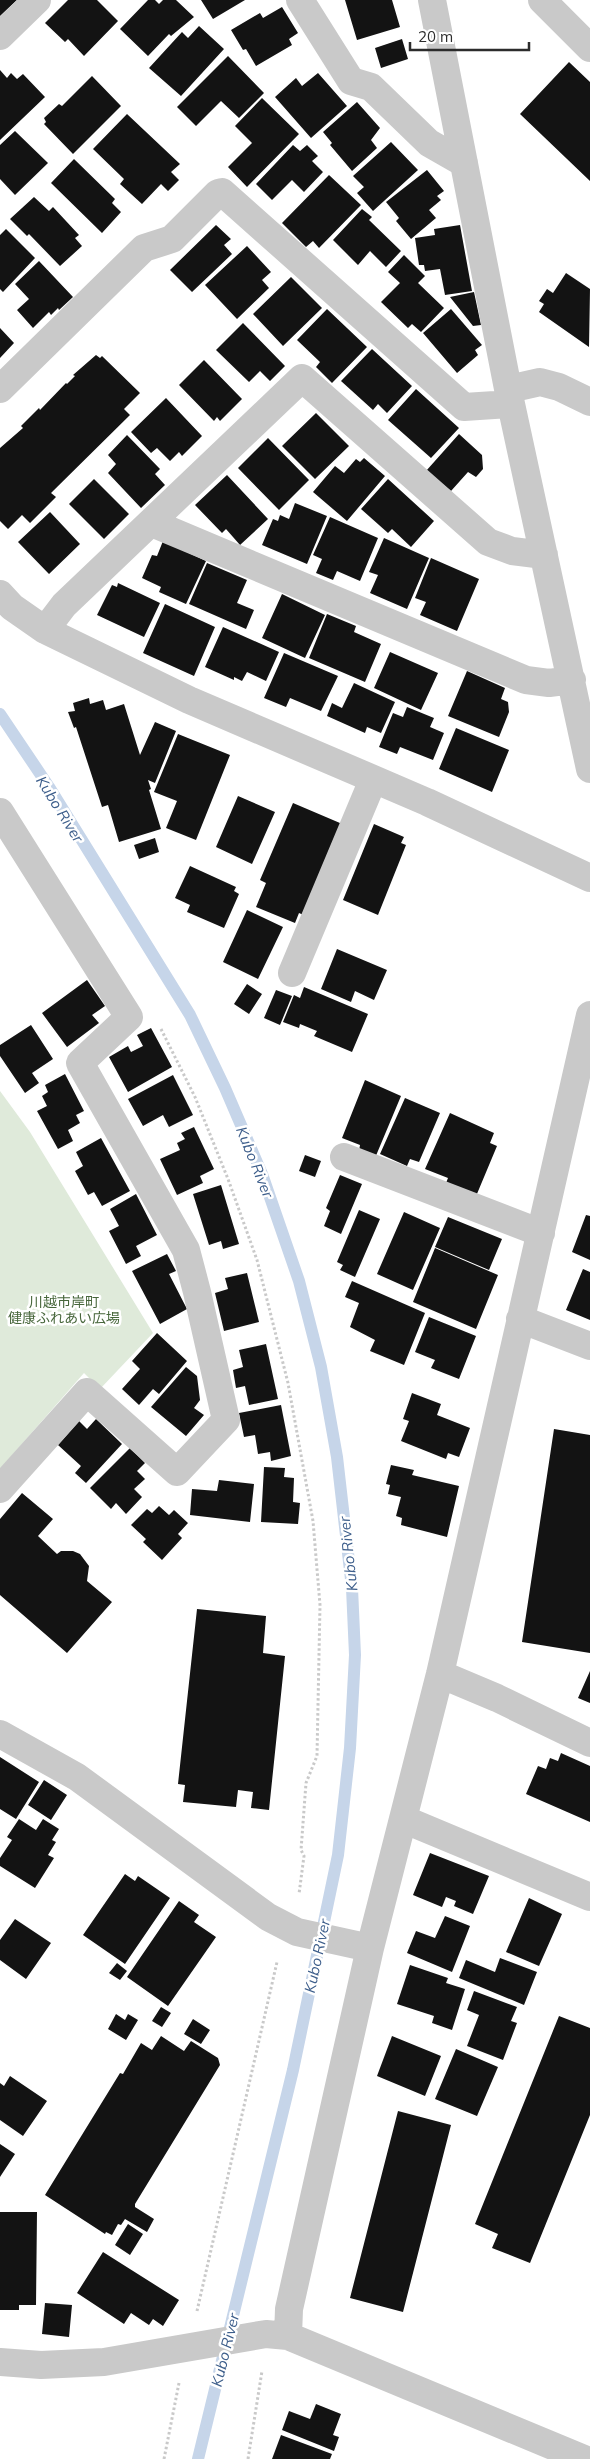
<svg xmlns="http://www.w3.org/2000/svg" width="590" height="2459" viewBox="0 0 590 2459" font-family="Mulish,'Noto Sans JP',sans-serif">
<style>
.green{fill:#dfeada}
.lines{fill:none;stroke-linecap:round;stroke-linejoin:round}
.stream{stroke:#c6d5e9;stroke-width:12}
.building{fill:#131313}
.path{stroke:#c9c9c9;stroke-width:3;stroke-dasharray:2.5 2.5;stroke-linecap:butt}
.minor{stroke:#c9c9c9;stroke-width:28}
.labels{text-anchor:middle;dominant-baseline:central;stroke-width:5;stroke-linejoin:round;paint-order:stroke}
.park-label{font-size:14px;fill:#47663b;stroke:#fff}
.water-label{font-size:15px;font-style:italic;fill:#3d5e8b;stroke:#fff}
</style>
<rect width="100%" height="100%" fill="#fff"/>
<path class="green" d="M0 1091 30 1132 153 1333 100 1389 84 1373 0 1469Z"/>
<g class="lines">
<path class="stream" d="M0 714 49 787 190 1015 225 1088 262 1174 299 1281 321 1367 337 1457 352 1588 355 1655 350 1748 338 1855 293 2070 198 2459"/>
</g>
<path class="building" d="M0 0H17L0 16Z
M68 0H97L118 21 84 56 68 39 65 42 45 23Z
M148 0H155L159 4 163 0H176L194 17 171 36 169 34 148 56 120 29Z
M201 0H245L213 19Z
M345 0H392L400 27 357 40Z
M282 7 298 33 289 39 292 45 256 66 246 49 243 50 231 30 260 13 263 18Z
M199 26 224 49 181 96 149 68 182 32 188 38Z
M402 39 408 59 381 68 375 48Z
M228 56 264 93 239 118 221 101 196 126 177 107Z
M569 62 590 82V181L520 114Z
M0 70 7 78 11 73 17 79 23 74 45 97 0 140Z
M318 73 347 106 311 138 275 97 296 78 302 86Z
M92 76 121 106 73 154 44 124 46 122 44 118 59 104 62 106Z
M262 98 299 134 247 187 228 167 252 143 235 126Z
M357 102 380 128 371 140 377 148 352 171 330 145 332 143 323 132Z
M127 114 180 164 171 172 179 180 168 191 161 184 142 204 120 184 124 179 93 149Z
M15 131 48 163 15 195 0 179V145Z
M391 142 418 170 373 211 357 193 364 187 353 176Z
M293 145 300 151 307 145 318 156 312 161 323 172 304 192 292 180 272 200 256 184Z
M74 159 115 199 112 203 121 212 102 233 51 183Z
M427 170 444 191 437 196 441 200 429 210 436 218 411 239 396 221 399 218 386 202Z
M329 175 361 205 319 248 313 241 306 247 282 223Z
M34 197 49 211 53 207 79 235 75 238 82 246 60 266 29 234 27 236 10 219Z
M362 209 372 217 369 220 401 251 386 267 370 251 358 265 333 240Z
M216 225 231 239 224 245 232 254 192 292 170 270Z
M460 225 472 291 445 295 440 269 425 271 424 265H419L415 238 435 235 434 229Z
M6 229 35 258 3 292 0 289V235Z
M247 246 271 272 262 280 269 288 237 319 205 285Z
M404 255 425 276 418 283 444 308 421 332 412 324 408 328 381 302 400 283 388 272Z
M39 261 73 297 59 310 58 308 51 315 49 312 33 328 17 310 29 299 15 284Z
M566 273 590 289 589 347 539 312 544 304 539 301 547 289 553 293Z
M291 277 322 308 283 346 253 314Z
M474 292 481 325 473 326 450 297Z
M327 309 367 347 332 383 316 367 320 362 297 340Z
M451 309 482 345 475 350 478 355 457 373 423 333Z
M243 323 285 366 270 381 260 371 249 382 216 350Z
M0 328 14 343 0 358Z
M372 349 412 386 387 413 378 404 373 410 341 381Z
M96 355 100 358 102 356 140 393 124 409 130 415 51 493 56 497 30 523 22 515 8 529 0 521V448L23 428 21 426 39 408 40 410 66 383 67 384 75 376 73 375Z
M204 360 242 399 220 421 217 417 214 421 179 385Z
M416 389 459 428 431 458 388 420Z
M166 398 202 436 182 456 179 452 170 461 157 448 151 453 131 432Z
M316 413 349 446 315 479 282 446Z
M459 434 482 455 483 469 476 477 468 472 451 491 426 471Z
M127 435 160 469 155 474 165 485 141 508 108 473 116 464 108 455Z
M268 438 309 480 279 510 238 468Z
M364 458 385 476 347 521 313 492 335 466 344 473 356 459 360 462Z
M227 475 268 519 240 545 226 529 222 533 195 505Z
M94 479 129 514 104 539 69 504Z
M388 479 434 521 411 547 392 529 388 533 361 509Z
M295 503 327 516 307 564 262 545 273 519 278 521 280 515 289 519Z
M50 512 80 544 49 574 18 542Z
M330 517 378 538 360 581 337 571 333 580 316 573 322 559 313 555Z
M384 538 429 558 407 609 370 593 378 575 369 572Z
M163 541 206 561 186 604 159 592 161 587 142 578 152 555 157 556Z
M431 558 479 579 457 631 420 615 426 602 415 598Z
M207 563 247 580 237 603 254 610 246 629 189 604Z
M118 583 160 603 144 637 97 615 112 585 117 587Z
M282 594 325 615 305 658 262 638Z
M165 604 215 627 194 676 143 653Z
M327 614 356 626 354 632 381 644 365 682 309 658Z
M223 627 279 652 266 681 247 672 242 681 234 677V680L205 667Z
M390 652 438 673 421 710 374 688Z
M284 653 338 676 321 711 290 698 286 707 264 698Z
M467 671 505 688 501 699 508 702 509 712 499 737 448 716Z
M354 683 395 702 381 733 367 727 365 733 327 716 332 703 342 708Z
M89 698 90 704 103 700 106 710 124 704 140 755 155 722 176 731 155 783 148 780 151 789 149 790 161 829 119 842 108 805 102 807 76 727 74 728 68 712 75 711 73 703Z
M407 707 434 718 430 727 444 733 433 760 400 747 397 754 379 747 393 713 403 717Z
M456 728 509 750 492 792 439 769Z
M178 734 230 755 196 840 166 828 177 801 154 792Z
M238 796 275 812 252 864 216 847Z
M293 803 347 826 308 917 299 913 295 923 256 907 266 883 260 880Z
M374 824 404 837 401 843 406 845 378 915 343 900Z
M155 838 159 852 139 859 134 845Z
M190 866 236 887 234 891 239 894 224 928 187 912 190 905 175 898Z
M247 910 283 927 258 979 223 962Z
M337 949 387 970 374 1000 355 991 351 1002 321 989Z
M87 980 105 1006 92 1015 99 1023 67 1047 42 1013Z
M247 984 262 994 249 1014 234 1004Z
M304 987 368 1014 352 1052 314 1036 317 1031 300 1024 299 1028 283 1022 294 995 300 998Z
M276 990 292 996 280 1025 264 1018Z
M31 1025 53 1059 32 1073 39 1083 25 1093 0 1056V1045Z
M151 1028 172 1067 128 1092 109 1057 128 1046 131 1052 143 1046 137 1035Z
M65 1074 84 1111 76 1115 80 1123 68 1130 73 1141 58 1149 37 1111 47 1106 42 1096 48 1092 45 1085Z
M173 1075 193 1115 169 1127 163 1115 143 1126 128 1099Z
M365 1080 401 1096 375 1158 359 1151 360 1145 342 1138Z
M405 1098 440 1113 419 1162 410 1159 407 1166 380 1154Z
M450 1113 494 1133 490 1143 497 1146 474 1201 444 1188 448 1178 425 1169Z
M194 1127 214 1169 200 1176 203 1183 177 1195 160 1159 180 1150 177 1143 185 1139 181 1133Z
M101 1138 130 1191 102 1206 94 1192 88 1195 75 1171 83 1166 76 1152Z
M305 1155 321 1161 315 1177 299 1171Z
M340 1175 362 1184 341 1234 324 1226 330 1211 326 1208Z
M221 1185 239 1244 223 1249 221 1241 209 1245 193 1194Z
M136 1194 157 1235 136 1246 141 1256 126 1264 109 1231 119 1226 110 1209Z
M359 1210 380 1219 355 1277 340 1270 343 1265 337 1262Z
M404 1212 440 1228 413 1290 377 1274Z
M586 1215 590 1216V1260L572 1252Z
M448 1217 502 1239 489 1270 435 1247Z
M435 1248 498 1275 476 1329 413 1302Z
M167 1254 176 1271 169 1274 187 1309 160 1324 132 1271Z
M583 1269 590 1272V1320L566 1310Z
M247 1273 259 1322 224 1331 215 1293 228 1289 225 1278Z
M352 1281 425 1313 404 1365 370 1351 375 1340 350 1327 359 1303 345 1297Z
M429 1317 476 1336 459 1379 431 1368 435 1360 415 1352Z
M157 1333 187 1361 159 1394 153 1389 139 1405 122 1389 140 1369 132 1361Z
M266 1344 278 1399 249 1405 245 1386 236 1388 233 1370 243 1367 239 1350Z
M186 1367 197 1376 200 1400 194 1408 204 1415 186 1436 151 1407Z
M412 1393 441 1404 437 1415 470 1428 459 1457 448 1453 446 1459 401 1441 409 1421 403 1419Z
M281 1405 291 1456 271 1461 270 1452 258 1454 255 1435 244 1437 239 1413Z
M96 1419 122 1444 86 1483 75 1473 81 1466 58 1445 79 1421 87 1429Z
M554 1429 590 1435V1653L522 1642Z
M130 1448 145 1463 137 1471 145 1479 134 1489 142 1497 126 1514 116 1503 111 1509 90 1488Z
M391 1465 414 1470 412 1475 459 1486 447 1537 401 1525 402 1518 396 1516 401 1497 388 1494 390 1485 386 1484Z
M264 1467 285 1468 284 1477 294 1478 293 1502 300 1503 298 1524 261 1522Z
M219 1480 254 1484 250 1522 190 1515 192 1489 217 1491Z
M22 1493 53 1519 38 1536 57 1554 61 1551H73L80 1554 89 1566 87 1581 112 1602 67 1653 0 1595V1519Z
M159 1506 169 1515 174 1510 188 1523 178 1534 182 1538 162 1560 143 1542 146 1539 131 1525 147 1509 152 1513Z
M197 1609 266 1616 263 1653 285 1656 269 1810 251 1808 253 1792 238 1790 236 1807 183 1802 185 1785 178 1784Z
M590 1671V1703L578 1698Z
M561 1753 590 1766V1822L526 1794 538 1766 546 1769 550 1758 558 1761Z
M0 1757 39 1782 16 1819 0 1809Z
M44 1780 67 1795 51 1820 28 1805Z
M19 1819 36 1830 43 1819 59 1829 52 1840 56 1842 48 1855 54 1858 35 1888 0 1866V1858L12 1840 7 1837Z
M430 1853 489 1876 473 1914 454 1906 456 1901 446 1897 442 1907 413 1895Z
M125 1874 135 1881 138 1876 170 1898 125 1964 83 1935Z
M529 1898 562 1914 539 1966 506 1952Z
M179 1901 199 1915 194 1922 216 1937 168 2006 127 1977Z
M445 1916 470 1926 452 1972 407 1953 416 1931 435 1938Z
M15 1919 51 1943 26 1979 0 1960V1940Z
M500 1958 537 1972 524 2005 459 1978 466 1960 495 1972Z
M117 1963 127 1971 120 1980 109 1973Z
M410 1965 448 1978 446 1983 465 1989 452 2030 432 2023 434 2016 397 2004Z
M474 1991 517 2007 511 2021 517 2023 503 2060 467 2046 479 2015 467 2010Z
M161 2007 171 2013 162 2027 152 2021Z
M116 2014 125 2020 128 2014 138 2020 126 2040 108 2029Z
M559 2016 590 2028V2115L530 2263 492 2248 498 2234 475 2224Z
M193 2019 210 2030 201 2044 184 2034Z
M161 2036 184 2051 191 2041 218 2058 220 2065 135 2204V2207L154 2219 147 2232 125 2219 121 2225 118 2224 112 2235 106 2232 105 2234 45 2195 120 2073 123 2074 141 2043 152 2050Z
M392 2036 441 2056 425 2096 377 2076Z
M456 2049 498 2067 477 2116 435 2099Z
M10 2076 47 2101 23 2136 0 2120V2083L4 2086Z
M398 2111 451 2125 403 2312 350 2298Z
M0 2144 15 2154 0 2177Z
M0 2212H37L36 2305H19V2310H0Z
M128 2224 143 2234 130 2255 115 2245Z
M103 2252 179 2300 163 2326 153 2319 149 2325 131 2313 124 2324 77 2293Z
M45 2303 72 2305 69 2337 42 2334Z
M316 2404 341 2414 333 2435 339 2437 334 2451 282 2430 289 2411 310 2419Z
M281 2435 332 2454 330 2459H272Z"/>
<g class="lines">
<path class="path" d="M161 1029 195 1097 228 1179 257 1260 288 1383 313 1521 320 1605 317 1756 306 1783 301 1850 304 1856 299 1894
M197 2311 277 1962
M164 2459 179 2383
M248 2459 262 2371"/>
<path class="minor" d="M300 0 351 81 371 87 429 143 464 163
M432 0 511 404 590 769
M542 0 590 48
M0 36 37 0
M0 389 144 248 172 239 218 193 222 192 464 407 511 404
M509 389 540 382 559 387 590 402
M152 523 526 680 549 683 572 680
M0 594 12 607 45 630 189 700 427 802 590 878
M45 630 64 605 302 378 488 542 512 551 544 555
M0 812 129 1017 80 1063 186 1250 197 1292 226 1420 177 1472 87 1392 0 1489
M292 973 373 780
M344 1157 541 1233
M520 1319 590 1346
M440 1674 497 1698 590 1743
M0 1734 77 1777 268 1917 297 1932 370 1948
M403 1819 590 1897
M288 2336 289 2309 370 1948 440 1674 590 1015
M0 2362 41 2365 104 2362 266 2334 288 2336 584 2459"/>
</g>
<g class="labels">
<g class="park-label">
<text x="64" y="1302">川越市岸町<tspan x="64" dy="16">健康ふれあい広場</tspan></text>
</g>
<g class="water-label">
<text transform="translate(60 809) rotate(58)">Kubo River</text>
<text transform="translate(255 1162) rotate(68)">Kubo River</text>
<text transform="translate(348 1554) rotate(-96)">Kubo River</text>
<text transform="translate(317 1956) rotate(-78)">Kubo River</text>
<text transform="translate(225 2350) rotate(-76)">Kubo River</text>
</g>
</g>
<path d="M410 42v8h119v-8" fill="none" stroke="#2c2c2c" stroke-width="2.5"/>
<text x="418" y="42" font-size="15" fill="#2c2c2c" stroke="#ffffff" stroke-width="4" paint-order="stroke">20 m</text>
</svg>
